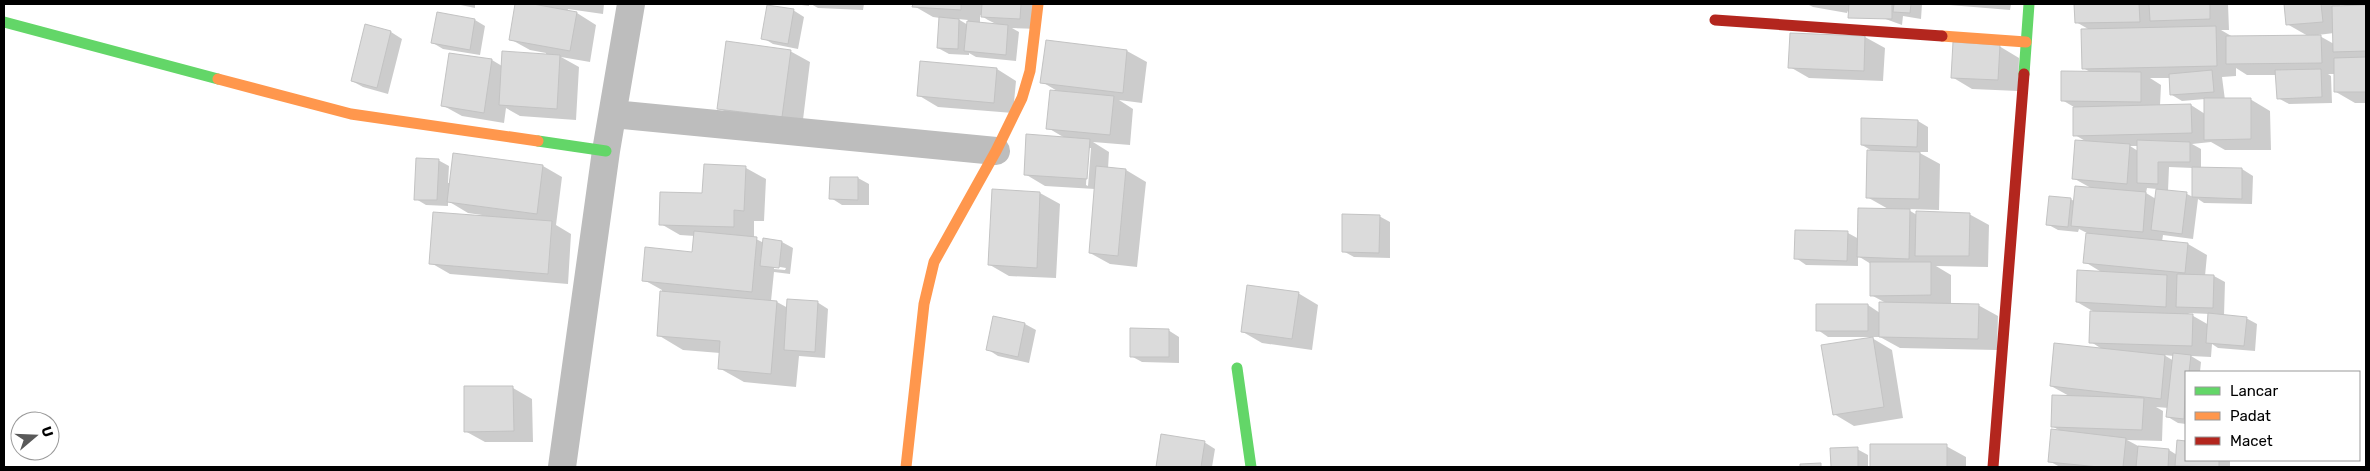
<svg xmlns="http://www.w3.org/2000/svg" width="2370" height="471" viewBox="0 0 2370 471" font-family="Rubik,sans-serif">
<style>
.shadow{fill:#0003;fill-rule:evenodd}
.building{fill:#dbdbdb;stroke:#c3c3c3}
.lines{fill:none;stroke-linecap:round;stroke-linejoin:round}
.street{stroke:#bdbdbd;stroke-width:28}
.fast{stroke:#63d668;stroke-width:11}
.slow{stroke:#ff974d;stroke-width:11}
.jam{stroke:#b3261e;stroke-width:11}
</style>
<rect width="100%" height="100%" fill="#fff"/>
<path class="shadow" d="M456 4H475V8Z
M516 4 541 7 537 4H604L603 14 568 9 567 12 577 13 596 25 590 62 561 57 579 67 576 120 520 116 506 108 504 123 462 116 442 105 492 60 502 66 546 55V53L530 50 510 39Z
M794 4H809V6Z
M811 4H864L863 10 818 8Z
M914 4H1041L1040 29 1012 28 1019 32 1016 61 976 57 969 53V55L949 54 938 48 940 18 933 17 914 6ZM980 15 988 20 998 25 980 23ZM958 19 968 20V25Z
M1807 4H1922L1921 19 1903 16 1902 25 1850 6 1847 13 1813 7Z
M1937 4H2011L2010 10Z
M2076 4H2228L2229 30H2221L2233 37 2308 36 2287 24 2285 4H2340V7L2346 6 2341 4H2366V103H2355L2336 92 2335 74H2328L2331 76 2332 103 2289 104 2278 98 2277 75H2247L2236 68V76L2222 77 2225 100 2250 99 2270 111 2271 150H2225L2211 142 2192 144 2201 149V168L2242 169 2253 176 2252 204 2204 203 2198 199 2193 239 2163 235 2162 242 2188 244 2207 255 2205 276H2214L2225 282 2224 316 2246 318 2257 324 2255 351 2218 348 2212 344 2211 357 2191 356 2201 362 2200 372H2186V424L2178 423 2168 417 2169 408 2156 407 2163 411 2162 441 2127 440 2142 448 2169 450 2177 455 2179 441 2186 442V460H2230V467H2060L2049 461 2062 432 2052 426 2071 397 2051 386 2102 349 2091 342 2096 313 2077 302 2103 273 2085 262 2087 233 2079 229 2078 232 2058 230 2047 224 2071 199 2075 202 2091 188 2073 178 2087 142 2075 135 2074 107 2062 100 2092 73 2083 68 2090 30 2076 22ZM2334 33V44L2318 35ZM2150 78H2170L2172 95 2182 101 2205 99V114L2191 105 2160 106 2161 85ZM2130 146H2138V151ZM2169 167 2193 168V197L2187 194 2168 191ZM2147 188 2157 189 2156 199 2146 193ZM2188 313 2210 314 2209 325ZM2164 355 2174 356V361Z
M793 10 804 17 798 49 773 44 763 38Z
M475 20 485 26 480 55 443 49 433 43Z
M366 26 391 32 402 39 388 94 363 87 352 81Z
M1865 37 1885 48 1883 81 1809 78 1790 67Z
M1047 42 1127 51 1147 62 1142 103 1119 100 1133 109 1130 145 1093 142 1109 152 1108 169 1126 170 1146 182 1137 267 1110 264 1090 253 1095 189 1045 186 1025 174 1065 138 1048 128 1059 92 1042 82ZM1088 148H1091L1088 186 1086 185Z
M1999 46 2019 58 2018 91 1972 89 1952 77Z
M790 51 810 62 802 128 738 119 719 108Z
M997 69 1016 81 1013 113 938 107 918 95Z
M1918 121 1928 127V152H1918L1940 164 1939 210 1907 209 1917 215 1969 214 1989 225 1988 267 1936 266 1951 275V304L1978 305 1998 316 1997 350 1900 348 1880 337H1828L1818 330 1868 305 1880 313 1886 303 1871 295V264L1858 256V266L1806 265 1796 258 1848 233 1859 239 1890 210 1867 197 1874 152 1862 145Z
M438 160 449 166 448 183 543 166 562 177 556 225 571 234 568 284 450 274 431 263 482 215 468 213 448 201V206L426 205 416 199Z
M746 168 766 179 764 221H754V238L764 243V240L782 242 793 248 790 274 774 272 771 301 777 302 788 308 817 302 828 309 825 358 799 356 796 387 744 382 719 368 720 353 683 350 658 335 662 290 644 280 693 254 695 236 680 235 661 224ZM774 266 786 268 785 270 774 269Z
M858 178 869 184V205H842L831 198Z
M1040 193 1060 204 1056 278 1009 276 990 265Z
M1379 216 1390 222V258L1354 257 1343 251Z
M1298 293 1318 305 1312 350 1262 343 1243 332Z
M994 317 1025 324 1036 330 1029 363 998 356 987 349Z
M1168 330 1179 337V363L1142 362 1131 356Z
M1872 338 1892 350 1903 418 1854 426 1834 414Z
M513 388 532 399 533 442H485L465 431Z
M1162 436 1204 442 1215 449 1212 467H1158Z
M1871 446H1946L1966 457V467H1872Z
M1832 449H1857L1868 455V467H1832Z"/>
<path class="building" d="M515 4H533L577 12 570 51 509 40Z
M913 4H961V10L912 7Z
M982 4H1021L1020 19 981 17Z
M1849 4H1892V19L1848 18Z
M1894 4H1911L1910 13 1893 12Z
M2074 4H2139L2140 22 2075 23Z
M2149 4H2210V19L2150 21Z
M2284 4H2321L2323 22 2286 25Z
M767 5 794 9 788 44 761 39Z
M2366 5V51L2333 52 2332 6Z
M437 12 475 19 470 50 431 43Z
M939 17 959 19 958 49 937 48Z
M967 21 1008 25 1006 55 964 51Z
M365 24 391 31 377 88 351 81Z
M2216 26 2217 66 2082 69 2081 29Z
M1790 33 1865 36 1864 71 1788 68Z
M2321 35 2322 63 2226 64V36Z
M1046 40 1127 50 1123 93 1040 83Z
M726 41 791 50 782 117 717 109Z
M1953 42 2000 45 1998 80 1951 78Z
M502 51 560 55 557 109 499 105Z
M449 53 492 59 484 113 441 106Z
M2366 57V92H2334V58Z
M920 61 997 68 994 103 917 96Z
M2321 69 2322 97 2277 99 2275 70Z
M2212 70 2214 92 2170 95 2169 74Z
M2061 71 2141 72V102L2061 101Z
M1050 90 1114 96 1110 135 1046 129Z
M2204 98H2251V139L2204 140Z
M2191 104 2192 133 2073 136V107Z
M1861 118 1918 120 1917 147 1861 145Z
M1026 134 1090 139 1087 179 1024 175Z
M2075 140 2130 144 2127 184 2072 179Z
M2137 140 2190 142V162H2158V184L2137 183Z
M1867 150 1920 152 1919 199 1866 198Z
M453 153 543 165 537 214 447 202Z
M416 158 439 159 437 200H414Z
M704 164 746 166 744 211 734 210V227L659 225 660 192 702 193Z
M1096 166 1126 169 1118 256 1089 253Z
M2192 167 2242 168V199L2192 197Z
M830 177H858V200L829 199Z
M2075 186 2146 192 2143 232 2071 226Z
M992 189 1040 192 1037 268 988 265Z
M2156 189 2187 192 2182 234 2151 230Z
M2049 196 2071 198 2068 227 2046 225Z
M1858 208 1910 209 1909 259 1857 257Z
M1916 211 1970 213 1969 256H1915Z
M433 212 552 221 548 274 429 264Z
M1342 214 1380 215 1379 253 1342 252Z
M1795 230 1848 231 1847 261 1794 259Z
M694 231 757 237 752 292 642 281 645 247 692 252Z
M2086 233 2188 243 2185 273 2083 263Z
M763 238 782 241 779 268 760 266Z
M1870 262H1931V295L1870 296Z
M2077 270 2167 275 2166 307 2076 302Z
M2177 274 2214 275 2213 308 2176 307Z
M1247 285 1299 292 1292 339 1241 332Z
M660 291 777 301 771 374 718 369 720 341 657 336Z
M787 299 818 301 815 352 784 350Z
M1879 302 1979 304 1978 339 1879 337Z
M1816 304H1868V331H1816Z
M2090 311 2193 314 2192 346 2089 343Z
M2208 313 2247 317 2244 346 2206 343Z
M993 316 1025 323 1018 357 986 350Z
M1130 328 1169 329V357H1130Z
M1873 337 1884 407 1833 415 1821 345Z
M2054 343 2165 355 2161 399 2050 386Z
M2173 353 2191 355 2189 372H2186L2184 419 2166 417Z
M464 386H513L514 431 464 432Z
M2052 395 2144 398 2142 430 2051 427Z
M2051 429 2126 438 2123 467H2099L2048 462Z
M1161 434 1205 441 1201 467H1156Z
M2177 440 2186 441V460H2219V467L2175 466Z
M1870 444H1947V467H1870Z
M2138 446 2169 449 2168 467H2136Z
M1858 447V467H1831L1830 448Z
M1821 463V467H1800V464Z"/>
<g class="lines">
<path class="street" d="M613 114 996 151
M562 467 606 151 631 4"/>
<path class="fast" d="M4 22 218 79
M2024 74 2029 4
M538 141 606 151
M1237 368 1251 467"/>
<path class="slow" d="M1942 36 2026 42
M218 79 351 114 538 141
M906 467 924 304 934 262 996 151 1022 98 1030 71 1038 4"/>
<path class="jam" d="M1715 20 1942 36
M1993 467 2024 74"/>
</g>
<rect width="2370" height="471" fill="none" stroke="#000000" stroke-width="10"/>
<rect x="2185" y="371" width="175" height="90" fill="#ffffff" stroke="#999999"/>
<rect x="2195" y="387" width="25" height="8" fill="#63d668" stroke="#999999"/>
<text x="2230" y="396" font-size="15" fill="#000000">Lancar</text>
<rect x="2195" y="412" width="25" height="8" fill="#ff974d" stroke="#999999"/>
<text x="2230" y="421" font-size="15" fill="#000000">Padat</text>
<rect x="2195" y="437" width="25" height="8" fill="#b3261e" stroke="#999999"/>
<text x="2230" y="446" font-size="15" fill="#000000">Macet</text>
<g transform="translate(35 436) rotate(71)"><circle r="24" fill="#ffffff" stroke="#999999"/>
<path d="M0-4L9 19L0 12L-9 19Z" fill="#595959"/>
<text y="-8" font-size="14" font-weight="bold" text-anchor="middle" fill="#000000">U</text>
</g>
</svg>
